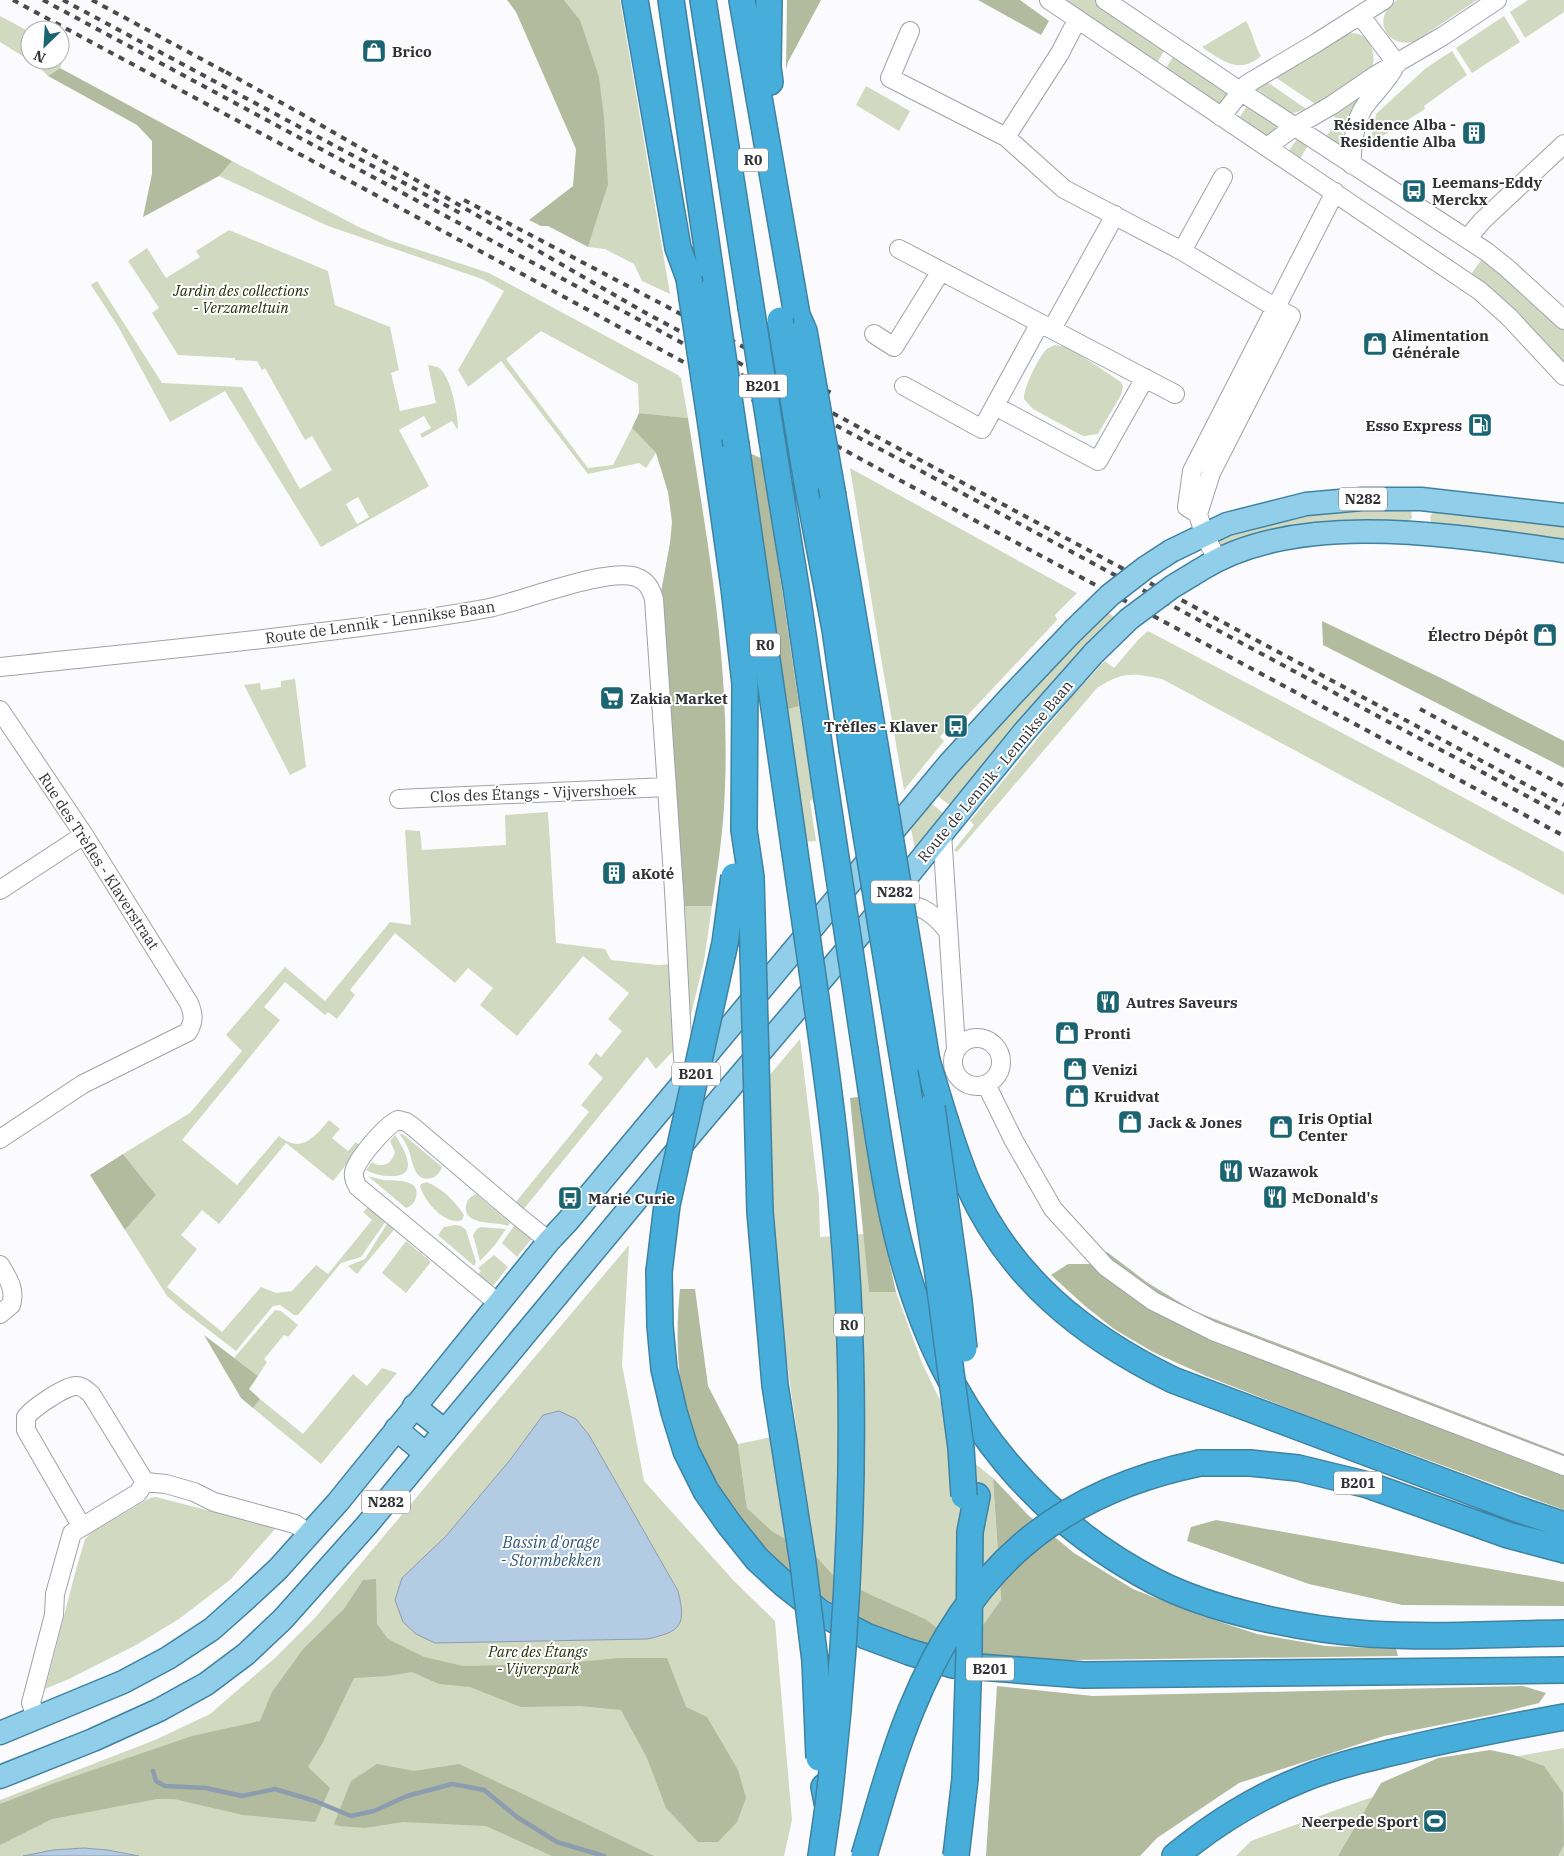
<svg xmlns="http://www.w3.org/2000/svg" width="1564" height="1856" viewBox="0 0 1564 1856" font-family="'IBM Plex Serif',serif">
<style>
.green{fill:#d1d9c0;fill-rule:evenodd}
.forest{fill:#b2bb9d}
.water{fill:#b3cbe3;stroke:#8c9daf}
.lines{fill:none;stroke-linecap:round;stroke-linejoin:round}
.stream{stroke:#8c9daf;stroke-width:4.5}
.minor-casing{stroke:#9ea2ac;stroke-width:20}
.major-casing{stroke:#3f82a1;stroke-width:25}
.highway-casing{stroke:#3f82a1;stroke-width:28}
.minor{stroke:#fff;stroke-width:18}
.major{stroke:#91cee9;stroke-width:22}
.highway{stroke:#47aedb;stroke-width:25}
.rail{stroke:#4a4b4f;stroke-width:4;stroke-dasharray:6 6;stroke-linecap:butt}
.major-bridge-casing{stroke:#3f82a1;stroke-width:25;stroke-linecap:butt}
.highway-bridge-casing{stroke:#3f82a1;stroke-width:28;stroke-linecap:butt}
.major-bridge{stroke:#91cee9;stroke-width:22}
.highway-bridge{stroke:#47aedb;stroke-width:25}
.labels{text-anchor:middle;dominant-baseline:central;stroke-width:4;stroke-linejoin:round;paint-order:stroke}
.shield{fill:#fff;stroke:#6e6f72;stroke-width:1}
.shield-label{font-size:14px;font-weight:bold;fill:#303135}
.poi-label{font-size:15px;font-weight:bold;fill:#303135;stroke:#fff;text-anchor:start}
.park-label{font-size:15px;font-style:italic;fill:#252d08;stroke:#fff}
.street-label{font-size:15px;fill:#303135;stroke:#fff}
.water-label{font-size:16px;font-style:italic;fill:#305779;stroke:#fff}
</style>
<rect width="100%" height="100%" fill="#fbfbfe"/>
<path class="green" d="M564 0H620L670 294 642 281 634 264 605 249 588 247 608 185 580 20Z
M1055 0H1095L1166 48 1155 66Z
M1397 0H1477L1414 42C1385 48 1371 17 1397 0Z
M1528 0H1564V12L1525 38 1510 12Z
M0 16 30 32V60H60V58L63 60 60 68 48 76 37 65 0 42Z
M1504 16 1520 42 1472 73 1456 48Z
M1246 21C1253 32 1254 45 1261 56 1239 75 1222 61 1202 47Z
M1347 33C1350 33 1356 33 1359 34 1374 40 1376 59 1371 71L1318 106 1275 77Z
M1452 51 1467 75 1424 106 1425 109 1370 144 1376 114 1426 68Z
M1176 52 1228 92 1219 105 1163 73Z
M1267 82 1306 109 1291 114 1256 89Z
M866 86 910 111 899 131 856 105Z
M1359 96 1360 99 1350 127 1330 114Z
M1248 104 1279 125 1269 140 1238 120Z
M1333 127 1348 137 1344 149 1326 137Z
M1298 138 1310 142 1298 162 1288 152Z
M232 161 359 227 389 240 489 273 678 375 681 378 688 418 639 413 638 384 541 331 506 359 588 468 613 465 632 428 656 453 646 468 639 463 588 474 501 361 468 387 458 370 504 291 482 279 328 226 219 176Z
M229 230 328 271 335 305 390 327 399 370 391 373 400 411 436 403 428 365C431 366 437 366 439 368 451 376 458 415 458 428L457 429 452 421 422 438 420 434 431 428 424 416 399 430 429 486 321 547 225 391 170 422 119 328 91 285 97 281 162 383 242 387 300 489 332 470 312 436 305 440 265 368 262 370 257 361 235 360V358L178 355 152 313 159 308 128 261 147 248 166 278 200 257 196 251ZM358 497 369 517 357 524 346 504Z
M1484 256 1558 322 1564 329V367L1469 277Z
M1054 345 1068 347 1121 382 1123 387 1121 395 1098 434 1084 436 1081 435 1033 409 1024 399C1023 389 1039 356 1047 349 1049 347 1052 347 1054 345Z
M850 468 1077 593 1055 615 1057 620 964 719 959 715 940 737 944 741 904 790 880 652Z
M1322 509 1411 510 1412 518 1408 522 1222 547 1218 542 1219 536Z
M1434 510 1564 524V543L1438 529 1431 523 1430 517Z
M1102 609 1119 620 954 809 933 792Z
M1148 631 1422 775 1564 852V895L1162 679C1133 673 1123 671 1097 688L957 852 954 850 974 825 970 821 1074 694 1105 661 1114 668 1139 639Z
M295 679 306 767 290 775 242 681 244 685 260 683 261 690 281 687V681Z
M799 706 814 799 810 801 816 841 804 842 785 710Z
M927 800 948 817 916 857 910 822Z
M548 812 556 943 605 949 611 960 658 965 686 963 685 906H712L704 961 681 1055 674 1050 656 1069 647 1057 523 1210 515 1203 589 1112 581 1105 603 1078 588 1064 596 1053 601 1057 622 1031 608 1019 629 993 583 956 517 1036 480 1005 493 988 468 968 455 983 395 933 350 990 355 995 337 1019 328 1012 325 1015 285 982 264 1007 280 1020 182 1140 237 1185 279 1136C301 1154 314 1138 329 1120L340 1129 332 1138 348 1151 356 1142 361 1146 333 1181 286 1143 219 1224 202 1210 181 1235 197 1249 167 1287 222 1332 261 1287 276 1293 292 1291 316 1265 328 1274 372 1220 363 1212 371 1204 388 1218 361 1257 341 1263 298 1315H294L280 1305 273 1306 236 1351 184 1311 167 1296 125 1230 156 1195 123 1154 190 1113 242 1051 226 1035 285 967 325 1001 390 922 411 925 405 830 420 831 422 850 506 845 505 815Z
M800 1039 819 1198 820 1237 864 1234 869 1292H896L922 1363 968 1458 993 1478 1001 1601 966 1649 834 1576 814 1554 773 1532 747 1508 738 1444 797 1432C784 1347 774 1261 771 1175 770 1142 771 1109 769 1076Z
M399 1133 404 1135 442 1167C440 1172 437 1176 432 1178 414 1183 413 1162 409 1151 407 1145 403 1139 399 1133Z
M395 1135C405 1150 421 1178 389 1176 381 1176 374 1174 366 1170L372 1162C382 1169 392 1164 395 1152L390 1141Z
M368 1176C373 1177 378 1179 383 1180 394 1181 421 1178 416 1197 415 1203 411 1206 406 1208Z
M427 1182C444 1190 453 1199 464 1215L462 1220C445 1226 424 1201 420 1186L421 1184Z
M476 1194 510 1223 508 1226C496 1221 463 1226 466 1206 467 1200 470 1197 476 1194Z
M390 1219 398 1225 357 1274 348 1266 365 1259Z
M516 1223 533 1237 517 1257 502 1243Z
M455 1225 461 1226 466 1230 476 1262 474 1266 438 1235 444 1227Z
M481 1227 506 1229 495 1245 480 1261 473 1235 477 1229Z
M406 1241 431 1262 406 1293 382 1273Z
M629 1245 622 1365 644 1481 734 1581 775 1621 792 1820 784 1856H0V1800L155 1740 210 1714 275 1658 314 1619Z
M494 1255 508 1267 493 1286 478 1274 481 1271 478 1268Z
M275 1310 281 1311 298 1325 288 1337 284 1335 264 1359 267 1362 258 1376 234 1358Z
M382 1368 397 1373 321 1464 253 1408 260 1399 303 1434 353 1374 367 1386Z
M156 1497 276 1528 230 1580 179 1619 136 1645 69 1679 45 1689C59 1639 70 1588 85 1539L91 1533 150 1498Z
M1564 1748V1856H1236L1251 1841 1361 1801 1468 1765Z"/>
<path class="forest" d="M507 0H564L580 20 599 77 604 118 608 185 588 247 548 226H541L529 220 573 186 576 149 516 12Z
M787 0H821L788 62 786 70Z
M978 0H1020L1049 21 1041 35Z
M60 68 232 161 219 176 143 217 152 174V141L137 125 48 76Z
M639 413 688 418C707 539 730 663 725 786 724 826 718 867 712 906H685L673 777 661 592 670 543 672 522 668 492 656 453 632 428Z
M747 452 763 459 799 706 785 710Z
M1322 621 1443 679 1564 741V768L1323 645Z
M858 1097 875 1196 896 1292H869L850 1098Z
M123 1154 156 1195 125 1230 90 1175Z
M1107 1252 1148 1283 1194 1311 1564 1454V1510L1311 1417 1206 1376 1153 1352 1114 1329 1085 1306 1051 1275 1068 1264H1090Z
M680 1289H695L708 1386 738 1444 747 1508 773 1532 814 1554 834 1576 873 1596 925 1619 966 1649 1001 1600 993 1478 1028 1515 1074 1553 1133 1589 1196 1614 1257 1634 1325 1646 1396 1649 1398 1656 1006 1661C991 1660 975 1660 960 1656 895 1640 829 1609 780 1563 760 1545 744 1524 729 1502 715 1482 701 1459 693 1435 677 1388 675 1338 680 1289Z
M204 1335 258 1376 249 1389 260 1399 253 1408 241 1398Z
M1216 1520 1564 1582V1606L1402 1605 1309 1584 1187 1541 1191 1527Z
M376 1579 377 1624 388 1639 424 1657 463 1666 555 1664 619 1658H667L686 1707 707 1717 738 1770 746 1798 737 1822 718 1842H698L666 1808 647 1758 621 1710 580 1706 521 1707 470 1687 439 1684 412 1672 388 1676 354 1678 323 1742 308 1767 330 1788 315 1822 243 1815 174 1799H157L52 1819 0 1845V1804L52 1784 192 1736 260 1721 272 1692 304 1648 344 1609 363 1580Z
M997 1686 1093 1696 1523 1686 1546 1693 1539 1703 1495 1714 1384 1736 1239 1783 1157 1838 1140 1856H986Z
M1490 1750 1514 1755 1544 1766 1563 1793 1564 1845 1558 1856H1338L1381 1783 1438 1758Z
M377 1764 414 1771 459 1764 654 1856H552L486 1826 403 1822 365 1828 339 1826 334 1824 351 1781Z"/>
<path class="water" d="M559 1411 576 1419 589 1435 678 1591C687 1626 680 1632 647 1639L435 1643 416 1634 403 1622 395 1600 402 1578 446 1536 510 1460 543 1415Z
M84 1848 107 1850 139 1856H23L53 1850Z"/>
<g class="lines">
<path class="stream" d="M153 1771 156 1781 165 1786 206 1788 242 1796 275 1789 315 1801 351 1816 374 1811 407 1796 452 1784 484 1790 517 1817 557 1842 604 1856"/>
<defs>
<path id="minor" d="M1049 0 1480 291 1509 317 1564 376
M1105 0 1240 91 1487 252 1507 268 1564 320
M1360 15 1397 64
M1077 20 1060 53 1006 137 1064 189 1182 251 1276 308 1291 316 1211 473 1198 514
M910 31 890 78 1006 137
M1221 117 1247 84 1316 43 1384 0
M1267 147 1294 127 1332 105 1376 75 1443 36 1497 0
M1352 165C1351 150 1355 120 1364 107 1374 93 1387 82 1395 66
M1467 239 1482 221 1564 144
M899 249 1175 394
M1182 251 1223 177
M1052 329 1115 215
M874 334 894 347 941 271
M904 386 982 429 1040 323
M995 406 1098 461 1145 378
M1217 559 1204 534 1198 514 1187 507 1192 471 1335 192
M0 667C104 656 209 646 313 633 372 626 431 619 489 608 523 601 607 567 636 577 647 581 651 589 654 599L674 890 683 1058 687 1088
M0 710 84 835 189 1003C194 1015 194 1021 188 1032L83 1084 0 1139
M399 799 667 787
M942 833 956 1048
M0 890 84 835
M893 910C914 897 934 914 947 930
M953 1062a24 24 0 1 1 48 0a24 24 0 1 1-48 0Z
M986 1084 1014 1141 1053 1209 1106 1267 1153 1301 1213 1331 1564 1466
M0 1265C8 1278 16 1290 11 1305L0 1314
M498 1303 358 1187C355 1182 353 1178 354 1172 357 1159 385 1126 398 1120L406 1122 412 1126 519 1217 549 1241
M145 1482 166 1484 194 1492 214 1502 295 1524 310 1534
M82 1527 26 1430V1417C33 1408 66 1385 77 1386 83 1386 87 1391 91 1394L145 1482
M37 1719 31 1703 54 1615 55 1594 72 1533 138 1493 145 1482"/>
<path id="major" d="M1171 551 1227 524 1306 504 1362 499H1421L1564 515
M1200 570C1297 508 1456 536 1564 551
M414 1406 445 1431
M396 1429 426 1454
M0 1733 123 1682 168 1658 212 1629 250 1595 278 1569 338 1502 549 1241 567 1222 949 764 1014 693 1073 631
M0 1777 93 1740 159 1710 206 1684 246 1654 283 1619 366 1526 695 1129 867 926 1024 732 1094 653"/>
<path id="highway" d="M635 0 678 248 689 278
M671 0 713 289
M703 0 751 307
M742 0 797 315 804 331
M769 0 768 67 770 82
M712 432 734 588 745 684 744 830 751 877
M736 445 794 846
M776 465 796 587 827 798
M807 483 835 629 852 749
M833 496 875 745
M865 1050C878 1133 888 1219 915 1298 957 1422 1038 1520 1154 1581 1214 1612 1302 1629 1369 1634 1433 1638 1499 1634 1564 1633
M927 1061C940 1102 951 1144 968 1184 1010 1278 1083 1336 1173 1380L1517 1509 1564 1525
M659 1272 660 1326 664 1369 674 1412 686 1451 706 1491 729 1524 757 1559 784 1584 821 1613 866 1636 909 1652 953 1665 1083 1675 1564 1670
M1200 1463H1250L1298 1468 1368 1485 1508 1535 1564 1550
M970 1532 977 1496
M821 1856 828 1807 824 1787
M1175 1856C1214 1824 1257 1797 1305 1778 1340 1764 1378 1756 1415 1747 1464 1736 1514 1726 1564 1717"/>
</defs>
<use href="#minor" class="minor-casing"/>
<use href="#major" class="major-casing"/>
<use href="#highway" class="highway-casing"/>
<use href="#minor" class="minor"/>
<use href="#major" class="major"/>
<use href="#highway" class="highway"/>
<path class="rail" d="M13 0 491 257 892 476 1564 836
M43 0 1564 816
M63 0 460 213
M92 0 231 75
M226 72 307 117 644 312 1564 805
M464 200 835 395
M1420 709 1564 786"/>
<defs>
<path id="major-bridge" d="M1073 631 1110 595 1145 568 1171 551
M1094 653 1129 619 1172 587 1200 570"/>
<path id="highway-bridge" d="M689 278 712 432
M713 289 736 445
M751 307 776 465
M780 320 807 483
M804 331 833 496
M875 745 927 1061
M852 749 937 1267 961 1448 964 1496
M827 798 865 1050
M794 846C815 994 840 1144 848 1294 857 1467 848 1634 828 1807
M751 877 760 1212 775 1385 803 1563 815 1661 819 1758
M932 1107 959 1301 964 1349
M659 1272 667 1205 725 943 734 876
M864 1856C879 1807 892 1756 912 1708 968 1571 1054 1493 1200 1463
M956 1856 965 1779 969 1652 970 1532"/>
</defs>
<use href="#major-bridge" class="major-bridge-casing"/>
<use href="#highway-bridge" class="highway-bridge-casing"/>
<use href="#major-bridge" class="major-bridge"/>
<use href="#highway-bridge" class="highway-bridge"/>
</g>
<defs>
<symbol id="shop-square" viewBox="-11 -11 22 22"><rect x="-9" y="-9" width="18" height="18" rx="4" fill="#1b6471" stroke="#fff"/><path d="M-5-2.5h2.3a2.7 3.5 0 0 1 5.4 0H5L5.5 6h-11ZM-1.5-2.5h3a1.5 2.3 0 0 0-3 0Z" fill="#fff"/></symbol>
<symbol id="building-square" viewBox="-11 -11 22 22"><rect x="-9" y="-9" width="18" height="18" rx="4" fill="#1b6471" stroke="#fff"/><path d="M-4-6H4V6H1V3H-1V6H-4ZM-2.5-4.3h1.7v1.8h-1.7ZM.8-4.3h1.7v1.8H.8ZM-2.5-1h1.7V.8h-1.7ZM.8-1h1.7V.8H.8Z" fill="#fff"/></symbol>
<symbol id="bus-square" viewBox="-11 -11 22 22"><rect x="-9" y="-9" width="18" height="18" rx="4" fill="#1b6471" stroke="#fff"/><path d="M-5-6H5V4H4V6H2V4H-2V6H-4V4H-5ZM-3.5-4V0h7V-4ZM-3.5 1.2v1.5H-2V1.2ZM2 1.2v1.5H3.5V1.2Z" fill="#fff"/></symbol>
<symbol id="fuel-square" viewBox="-11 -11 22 22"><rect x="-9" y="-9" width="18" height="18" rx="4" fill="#1b6471" stroke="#fff"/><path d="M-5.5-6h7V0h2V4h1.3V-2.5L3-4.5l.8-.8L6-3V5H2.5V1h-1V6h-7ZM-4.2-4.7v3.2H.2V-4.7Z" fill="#fff"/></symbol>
<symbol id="supermarket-square" viewBox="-11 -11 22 22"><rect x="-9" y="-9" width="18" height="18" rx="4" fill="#1b6471" stroke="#fff"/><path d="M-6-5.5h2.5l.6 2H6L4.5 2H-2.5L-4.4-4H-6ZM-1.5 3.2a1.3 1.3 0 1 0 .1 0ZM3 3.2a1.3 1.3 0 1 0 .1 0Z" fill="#fff"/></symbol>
<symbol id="restaurant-square" viewBox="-11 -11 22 22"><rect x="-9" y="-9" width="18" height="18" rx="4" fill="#1b6471" stroke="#fff"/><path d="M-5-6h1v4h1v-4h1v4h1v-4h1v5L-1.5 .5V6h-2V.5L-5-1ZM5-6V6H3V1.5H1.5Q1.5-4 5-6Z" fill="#fff"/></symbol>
<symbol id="stadium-square" viewBox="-11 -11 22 22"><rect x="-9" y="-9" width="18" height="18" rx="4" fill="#1b6471" stroke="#fff"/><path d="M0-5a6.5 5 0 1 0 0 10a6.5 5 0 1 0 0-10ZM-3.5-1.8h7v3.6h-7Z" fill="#fff"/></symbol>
</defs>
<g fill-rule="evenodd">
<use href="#shop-square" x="360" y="37" width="28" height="28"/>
<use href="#building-square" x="1460" y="119" width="28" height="28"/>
<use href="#bus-square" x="1400" y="177" width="28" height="28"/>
<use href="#shop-square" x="1361" y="330" width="28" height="28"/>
<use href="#fuel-square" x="1466" y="411" width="28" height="28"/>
<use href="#shop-square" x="1531" y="621" width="28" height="28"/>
<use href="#supermarket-square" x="598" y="684" width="28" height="28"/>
<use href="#bus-square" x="942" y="712" width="28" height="28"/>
<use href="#building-square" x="600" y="859" width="28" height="28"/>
<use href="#restaurant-square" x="1094" y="988" width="28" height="28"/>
<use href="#shop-square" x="1053" y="1019" width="28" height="28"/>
<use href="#shop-square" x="1061" y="1055" width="28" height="28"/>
<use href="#shop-square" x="1063" y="1082" width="28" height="28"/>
<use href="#shop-square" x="1116" y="1108" width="28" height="28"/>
<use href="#shop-square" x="1267" y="1113" width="28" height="28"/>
<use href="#restaurant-square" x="1217" y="1157" width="28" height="28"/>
<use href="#restaurant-square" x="1261" y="1183" width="28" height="28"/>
<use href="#bus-square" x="556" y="1184" width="28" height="28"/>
<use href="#stadium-square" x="1421" y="1807" width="28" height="28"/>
</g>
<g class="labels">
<g class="shield">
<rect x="738" y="148.5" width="30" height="23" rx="4"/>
<rect x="739" y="374.5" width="48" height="23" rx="4"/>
<rect x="1339" y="487.5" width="48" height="23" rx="4"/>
<rect x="750" y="633.5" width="30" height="23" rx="4"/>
<rect x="871" y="880.5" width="48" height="23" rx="4"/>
<rect x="672" y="1062.5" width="48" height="23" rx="4"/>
<rect x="834" y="1313.5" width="30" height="23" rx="4"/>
<rect x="1334" y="1471.5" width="48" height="23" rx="4"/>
<rect x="362" y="1490.5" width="48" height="23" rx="4"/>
<rect x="966" y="1657.5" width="48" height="23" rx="4"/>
</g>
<g class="shield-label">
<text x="753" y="160">R0</text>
<text x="763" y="386">B201</text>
<text x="1363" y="499">N282</text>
<text x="765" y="645">R0</text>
<text x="895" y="892">N282</text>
<text x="696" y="1074">B201</text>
<text x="849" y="1325">R0</text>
<text x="1358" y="1483">B201</text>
<text x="386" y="1502">N282</text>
<text x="990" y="1669">B201</text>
</g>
<g class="poi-label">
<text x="392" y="51">Brico</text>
<text x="1456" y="124" text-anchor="end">Résidence Alba -<tspan x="1456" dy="17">Residentie Alba</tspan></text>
<text x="1432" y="182">Leemans-Eddy<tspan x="1432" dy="17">Merckx</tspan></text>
<text x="1392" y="335">Alimentation<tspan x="1392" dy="17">Générale</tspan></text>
<text x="1462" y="425" text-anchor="end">Esso Express</text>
<text x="1528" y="635" text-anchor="end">Électro Dépôt</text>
<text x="630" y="698">Zakia Market</text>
<text x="938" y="726" text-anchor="end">Trèfles - Klaver</text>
<text x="632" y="873">aKoté</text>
<text x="1126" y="1002">Autres Saveurs</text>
<text x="1084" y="1033">Pronti</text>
<text x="1092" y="1069">Venizi</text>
<text x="1094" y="1096">Kruidvat</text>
<text x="1298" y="1118">Iris Optial<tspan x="1298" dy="17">Center</tspan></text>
<text x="1148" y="1122">Jack &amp; Jones</text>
<text x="1248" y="1171">Wazawok</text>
<text x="1292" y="1197">McDonald's</text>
<text x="588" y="1198">Marie Curie</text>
<text x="1418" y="1821" text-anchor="end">Neerpede Sport</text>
</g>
<g class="park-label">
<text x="241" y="290">Jardin des collections<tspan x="241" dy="17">- Verzameltuin</tspan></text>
<text x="538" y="1651">Parc des Étangs<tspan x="538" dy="17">- Vijverspark</tspan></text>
</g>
<g class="street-label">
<text transform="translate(380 622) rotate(-8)">Route de Lennik - Lennikse Baan</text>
<text transform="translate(995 771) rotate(-50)">Route de Lennik - Lennikse Baan</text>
<text transform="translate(533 793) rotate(-2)">Clos des Étangs - Vijvershoek</text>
<text transform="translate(99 861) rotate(57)">Rue des Trèfles - Klaverstraat</text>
</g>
<g class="water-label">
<text x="551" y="1542">Bassin d'orage<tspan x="551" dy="18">- Stormbekken</tspan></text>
</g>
</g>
<g transform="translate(45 45) rotate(205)"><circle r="24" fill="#ffffff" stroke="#acadae"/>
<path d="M0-4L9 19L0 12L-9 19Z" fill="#1b6471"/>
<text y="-8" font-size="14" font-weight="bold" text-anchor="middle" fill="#303135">N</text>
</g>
</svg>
